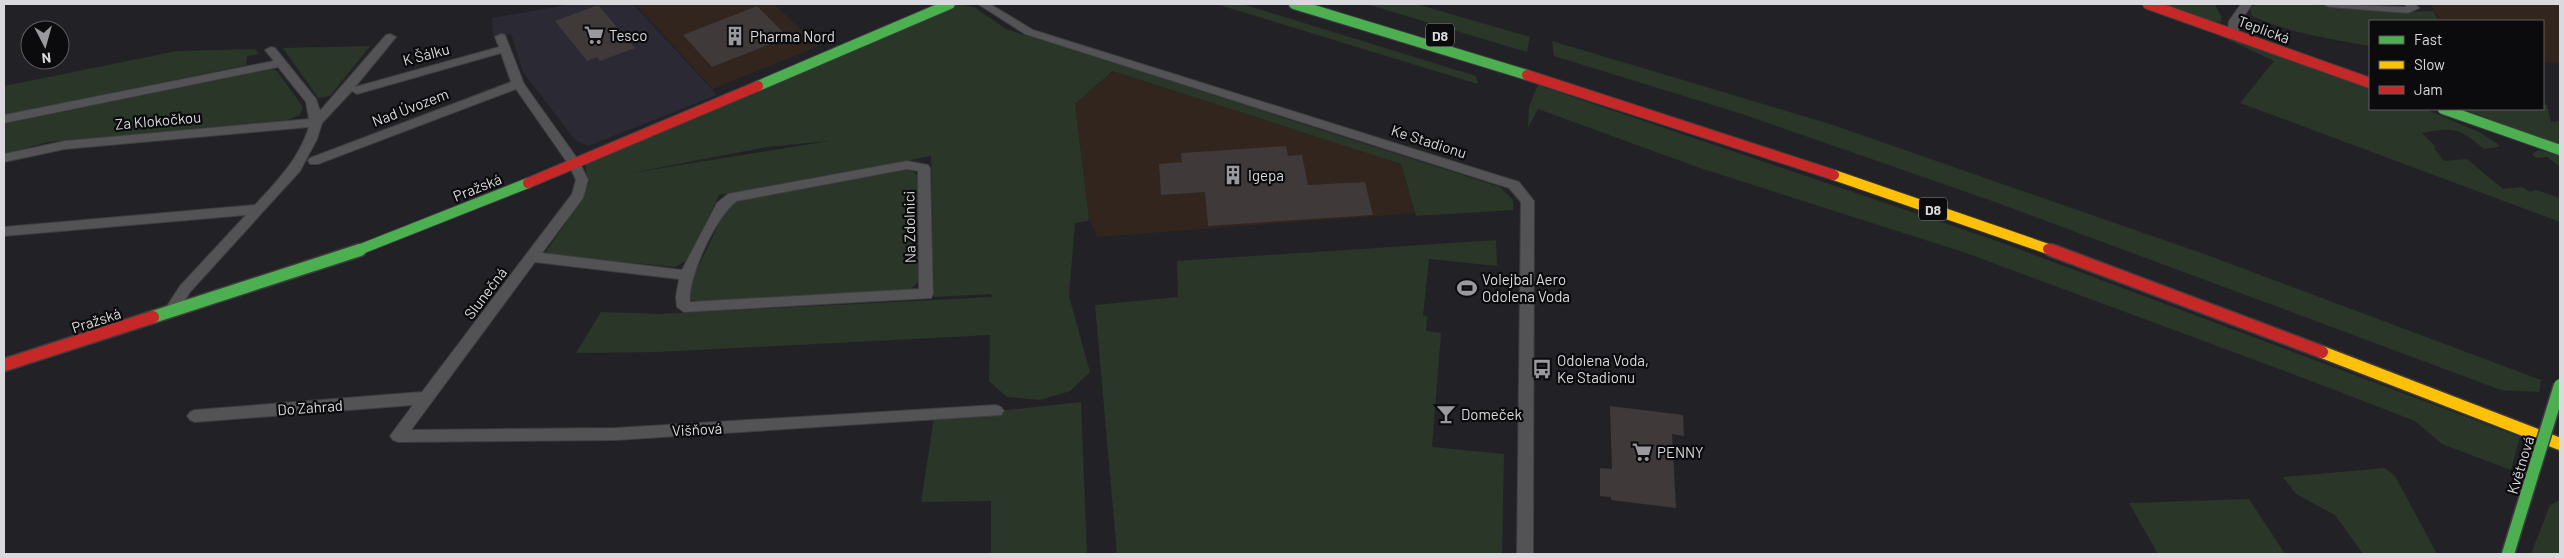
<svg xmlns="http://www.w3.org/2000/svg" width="2564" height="558" viewBox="0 0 2564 558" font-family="Barlow,sans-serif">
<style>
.built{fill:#2a2934}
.industrial{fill:#32251d}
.green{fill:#293628;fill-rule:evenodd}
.building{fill:#3f3939}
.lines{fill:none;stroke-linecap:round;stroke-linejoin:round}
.street-casing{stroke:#3d3d40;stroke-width:2}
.fast-far1-casing{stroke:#3d3d40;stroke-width:12}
.fast-casing{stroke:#3d3d40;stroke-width:15}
.slow-far1-casing{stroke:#3d3d40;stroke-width:12}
.slow-casing{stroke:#3d3d40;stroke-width:15}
.jam-far1-casing{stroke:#3d3d40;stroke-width:12}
.jam-casing{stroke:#3d3d40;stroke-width:15}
.street{fill:#535356;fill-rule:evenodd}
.fast-far1{stroke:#4caf50;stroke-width:10}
.fast{stroke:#4caf50;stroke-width:12}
.slow-far1{stroke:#ffc107;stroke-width:10}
.slow{stroke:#ffc107;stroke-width:12}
.jam-far1{stroke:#c62828;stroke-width:10}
.jam{stroke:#c62828;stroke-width:12}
.fast-bridge-casing{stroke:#3d3d40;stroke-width:15;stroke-linecap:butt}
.fast-bridge{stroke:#4caf50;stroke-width:12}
.labels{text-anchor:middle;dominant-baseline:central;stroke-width:4.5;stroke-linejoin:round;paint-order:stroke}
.shield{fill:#0b0b0e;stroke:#9c9ca0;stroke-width:1}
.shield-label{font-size:14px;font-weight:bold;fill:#dadade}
.street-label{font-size:15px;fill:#dadade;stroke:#0b0b0e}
.poi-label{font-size:15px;fill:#dadade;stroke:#0b0b0e;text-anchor:start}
</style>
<rect width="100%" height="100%" fill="#222226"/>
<path class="built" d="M572 4H633L717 95 588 146 575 140 523 72 511 34 493 37 492 18Z"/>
<path class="industrial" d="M635 4H774L818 46 713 89Z
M2430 4H2560V64L2543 62V21H2440Z
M1114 71 1401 164 1415 213 1097 237 1089 218 1075 104Z"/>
<path class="green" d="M959 4 974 7 1006 29 1500 187 1513 200V210L1416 216 1401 164 1113 71 1075 104 1089 218 1088 221 1075 223 1069 296 1090 372 1070 391 1040 400 1007 397 989 381 990 335 658 352 576 353 601 312 661 314 992 297 991 294 934 297 931 156 719 195 687 260 675 267 544 254 566 223 590 181H586V162L950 5ZM829 141 631 173 767 147Z
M1216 4H1242L1476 76 1478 84Z
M1366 4H1416L1530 37 1527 52Z
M2158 4H2215L2222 18 2221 22H2214Z
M2257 4H2304L2410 12 2433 11 2439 21H2370V46C2331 39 2289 33 2252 16L2250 8Z
M2212 32 2370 88V109H2425L2481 133 2499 145 2498 147 2484 149C2459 128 2454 127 2422 133L2436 147 2434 148 2444 161 2467 159 2503 189 2522 187 2530 192 2536 190 2560 198V222L2240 103 2274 61Z
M1552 41 1830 124 2207 255 2541 380 2539 392 2501 390 1995 202 1745 115 1554 56Z
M370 46 330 96 318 98 283 48Z
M255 49 259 54 247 56 246 65 4 115V86L177 51Z
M273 69 277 71 303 107 300 115 287 120 48 142 4 154V124Z
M1538 85 2000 242 2520 437 2511 470 2442 444 2415 421 2298 376 1963 252 1697 167 1538 109 1528 128 1529 106Z
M2543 104 2547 105 2551 122 2560 121V145L2463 109H2543Z
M2538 150 2560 155V167L2547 157 2536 158 2532 154Z
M906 170 914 172 918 177 919 281 913 287 905 291 699 301 688 299 686 292 727 207 738 200Z
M1496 240 1497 266 1429 259 1423 316H1427L1426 331 1441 333 1432 447 1504 454 1502 554H1117L1095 305 1178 297 1177 261Z
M1081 402 1087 554H991V501L921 502 934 418Z
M2385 468 2395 476 2437 554H2363L2335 515 2296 494 2283 477Z
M2249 499 2285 554H2158L2129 503Z
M2560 500V554H2531L2550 505Z"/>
<path class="building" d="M598 5 635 48 600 61 597 57 587 61 555 21Z
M757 6 788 37 712 67 683 35Z
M1286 146 1288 156 1302 155 1308 185 1365 182 1373 215 1208 226 1205 192 1161 195 1159 164 1182 162 1181 153Z
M1610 406 1683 415 1684 436 1672 434 1676 508 1611 500V497L1600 496V468L1612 469Z"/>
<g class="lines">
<defs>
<path id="street" d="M978 4H990L1033 30 1519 182 1534 201 1533 554H1517L1521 202 1509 188 1025 34Z
M2241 4H2252L2241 21 2237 36H2229L2227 34 2229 21Z
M2323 4 2406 7 2405 4H2415L2419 8 2408 13 2329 7Z
M390 34 396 37 355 87 499 47 495 37 501 34 505 35 524 84 579 161 588 180 583 198 542 253 682 270 717 203 728 194 907 161 928 165 930 168 933 294 931 298 684 312 677 307 676 297 679 279 535 262 411 430 616 428 996 405 1001 407 1004 411 1001 415 616 440 398 442 393 440 390 436 413 405 195 422 190 420 187 416 190 412 195 410 422 392 572 194 576 180 569 165 516 89 318 164H310L308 161 310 158 511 82 501 53 357 94 352 91 322 123 317 139 300 171 190 292 175 316H165L163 312 180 286 246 215 4 236V227L255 205C277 181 299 159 309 127L65 149 4 162V154L65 141 309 119 306 102 278 67 4 123V115L274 61 265 50 271 47 275 48 316 99 320 111 386 35ZM907 169 918 171 919 289 690 302C687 278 717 214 737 201Z"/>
<path id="fast-far1" d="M1294 4 1527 75
M758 86 950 4
M2443 109 2560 150
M356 251 528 183"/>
<path id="fast" d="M153 317 360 250
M2508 554 2532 476"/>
<path id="slow-far1" d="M1834 175 2048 249"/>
<path id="slow" d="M2322 352 2560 444"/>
<path id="jam-far1" d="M2148 4 2370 83
M1527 75 1834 175
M528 183 758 86
M2048 249 2054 251"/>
<path id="jam" d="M2051 250 2322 352
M4 365 153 317"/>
</defs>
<use href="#street" class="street-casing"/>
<use href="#fast-far1" class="fast-far1-casing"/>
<use href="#fast" class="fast-casing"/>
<use href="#slow-far1" class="slow-far1-casing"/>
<use href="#slow" class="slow-casing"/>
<use href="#jam-far1" class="jam-far1-casing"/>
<use href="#jam" class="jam-casing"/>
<use href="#street" class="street"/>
<use href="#fast-far1" class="fast-far1"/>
<use href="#fast" class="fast"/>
<use href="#slow-far1" class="slow-far1"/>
<use href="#slow" class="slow"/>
<use href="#jam-far1" class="jam-far1"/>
<use href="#jam" class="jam"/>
<defs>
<path id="fast-bridge" d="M2532 476 2560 385"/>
</defs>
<use href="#fast-bridge" class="fast-bridge-casing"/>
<use href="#fast-bridge" class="fast-bridge"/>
</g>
<defs>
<symbol id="supermarket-bare" viewBox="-9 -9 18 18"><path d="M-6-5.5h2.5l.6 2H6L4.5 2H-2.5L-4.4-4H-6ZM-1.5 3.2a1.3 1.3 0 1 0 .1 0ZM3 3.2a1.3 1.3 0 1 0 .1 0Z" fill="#9a9a9e" stroke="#0b0b0e" stroke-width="2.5" paint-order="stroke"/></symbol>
<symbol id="building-bare" viewBox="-9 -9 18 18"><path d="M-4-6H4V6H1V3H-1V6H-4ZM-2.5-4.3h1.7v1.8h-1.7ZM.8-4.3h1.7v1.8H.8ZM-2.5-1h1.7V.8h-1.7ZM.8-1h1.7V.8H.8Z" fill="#9a9a9e" stroke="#0b0b0e" stroke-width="2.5" paint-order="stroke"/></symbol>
<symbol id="stadium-bare" viewBox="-9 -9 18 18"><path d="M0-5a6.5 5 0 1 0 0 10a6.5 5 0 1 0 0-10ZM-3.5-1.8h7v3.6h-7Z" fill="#9a9a9e" stroke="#0b0b0e" stroke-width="2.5" paint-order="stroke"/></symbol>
<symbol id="bus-bare" viewBox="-9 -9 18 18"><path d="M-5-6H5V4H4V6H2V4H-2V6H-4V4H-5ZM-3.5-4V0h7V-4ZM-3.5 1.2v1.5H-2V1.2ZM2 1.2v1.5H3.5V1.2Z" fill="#9a9a9e" stroke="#0b0b0e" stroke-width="2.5" paint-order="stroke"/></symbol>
<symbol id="bar-bare" viewBox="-9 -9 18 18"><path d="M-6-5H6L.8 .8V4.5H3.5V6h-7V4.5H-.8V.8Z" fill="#9a9a9e" stroke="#0b0b0e" stroke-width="2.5" paint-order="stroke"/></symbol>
</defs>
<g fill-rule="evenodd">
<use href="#supermarket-bare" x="580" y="21" width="28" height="28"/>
<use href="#building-bare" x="721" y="22" width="28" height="28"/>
<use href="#building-bare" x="1219" y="161" width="28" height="28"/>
<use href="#stadium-bare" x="1453" y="274" width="28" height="28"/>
<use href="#bus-bare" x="1528" y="355" width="28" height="28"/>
<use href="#bar-bare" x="1432" y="400" width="28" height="28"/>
<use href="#supermarket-bare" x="1628" y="438" width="28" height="28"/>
</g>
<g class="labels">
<g class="shield">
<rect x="1426" y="23.5" width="28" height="23" rx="4"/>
<rect x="1919" y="197.5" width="28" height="23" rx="4"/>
</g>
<g class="shield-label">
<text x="1440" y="35">D8</text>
<text x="1933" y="209">D8</text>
</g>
<g class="street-label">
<text transform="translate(2264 29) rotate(20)">Teplická</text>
<text transform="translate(426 54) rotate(-15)">K Šálku</text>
<text transform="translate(410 107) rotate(-21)">Nad Úvozem</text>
<text transform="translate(158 120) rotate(-5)">Za Klokočkou</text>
<text transform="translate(1429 141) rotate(18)">Ke Stadionu</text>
<text transform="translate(477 187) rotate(-22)">Pražská</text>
<text transform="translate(909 227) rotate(-91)">Na Zdolnici</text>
<text transform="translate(485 293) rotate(-53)">Slunečná</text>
<text transform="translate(96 320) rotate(-18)">Pražská</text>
<text transform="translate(310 407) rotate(-4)">Do Zahrad</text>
<text transform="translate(697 429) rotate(-3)">Višňová</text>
<text transform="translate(2520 465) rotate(-73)">Květnová</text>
</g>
<g class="poi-label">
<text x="609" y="35">Tesco</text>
<text x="750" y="36">Pharma Nord</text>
<text x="1248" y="175">Igepa</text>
<text x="1482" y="279">Volejbal Aero<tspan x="1482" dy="17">Odolena Voda</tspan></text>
<text x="1557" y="360">Odolena Voda,<tspan x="1557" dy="17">Ke Stadionu</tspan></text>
<text x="1461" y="414">Domeček</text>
<text x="1657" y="452">PENNY</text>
</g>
</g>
<rect width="2564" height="558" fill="none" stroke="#dadade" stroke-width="10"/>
<rect x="2369" y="20" width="175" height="90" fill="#0b0b0e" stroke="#5e5e61"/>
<rect x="2379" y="36" width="25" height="8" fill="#4caf50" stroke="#5e5e61"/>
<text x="2414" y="45" font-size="15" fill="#dadade">Fast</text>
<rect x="2379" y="61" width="25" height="8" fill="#ffc107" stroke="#5e5e61"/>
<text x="2414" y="70" font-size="15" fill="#dadade">Slow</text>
<rect x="2379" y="86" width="25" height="8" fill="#c62828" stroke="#5e5e61"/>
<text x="2414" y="95" font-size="15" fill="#dadade">Jam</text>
<g transform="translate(45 45) rotate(174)"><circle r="24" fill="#0b0b0e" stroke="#5e5e61"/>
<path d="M0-4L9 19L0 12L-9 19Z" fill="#9a9a9e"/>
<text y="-8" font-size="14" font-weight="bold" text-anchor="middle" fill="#dadade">N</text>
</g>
</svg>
